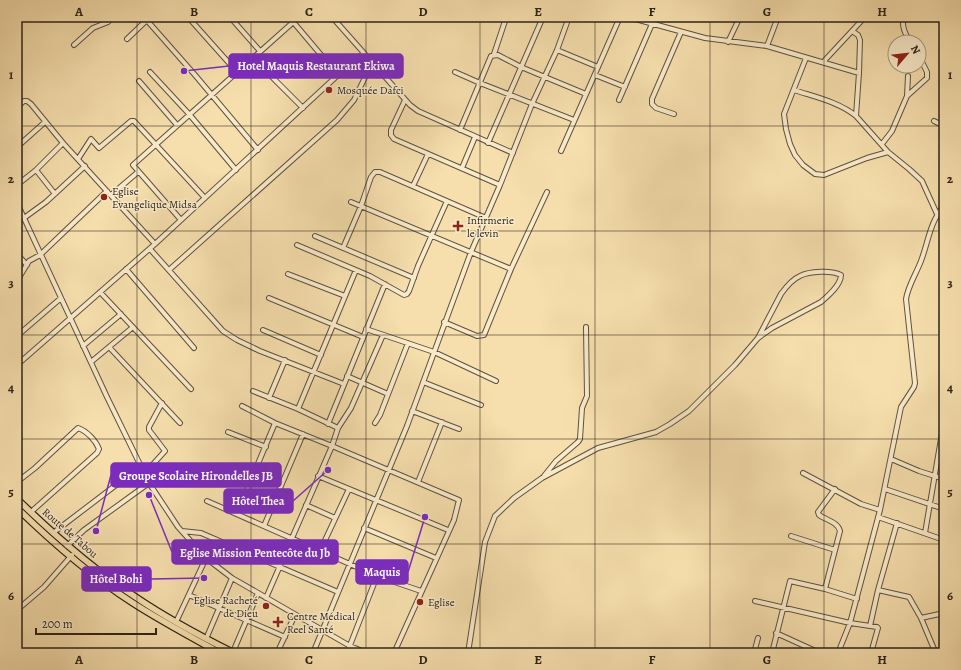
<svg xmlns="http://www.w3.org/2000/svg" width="961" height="670" viewBox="0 0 961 670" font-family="Alegreya,serif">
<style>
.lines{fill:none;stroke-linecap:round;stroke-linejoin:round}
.minor-casing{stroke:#5e523f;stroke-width:6}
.major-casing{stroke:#2c231a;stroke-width:8}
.minor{stroke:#f9eaca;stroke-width:4}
.major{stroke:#f6dead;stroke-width:5.5}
.grid{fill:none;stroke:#2c231a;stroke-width:1;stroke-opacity:0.55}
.poi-dot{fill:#8f2418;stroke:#f9eaca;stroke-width:1.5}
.labels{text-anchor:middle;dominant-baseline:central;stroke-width:3;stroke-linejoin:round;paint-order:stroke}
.poi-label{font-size:11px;fill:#2c231a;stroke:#f9eaca;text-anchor:start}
.street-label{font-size:11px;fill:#2c231a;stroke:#f9eaca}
.leader{fill:none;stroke:#7b2cbf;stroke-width:1.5}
.callout-dot{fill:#7b2cbf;stroke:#f9eaca;stroke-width:1.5}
.callout{fill:#7b2cbf;stroke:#7b2cbf;stroke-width:1.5}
.callout-label{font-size:12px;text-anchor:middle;font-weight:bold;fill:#fff}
.neatline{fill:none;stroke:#2c231a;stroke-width:1.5}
.grid-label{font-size:13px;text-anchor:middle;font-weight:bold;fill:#2c231a}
</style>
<rect width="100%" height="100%" fill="#f6dead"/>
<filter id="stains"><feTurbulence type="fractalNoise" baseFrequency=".005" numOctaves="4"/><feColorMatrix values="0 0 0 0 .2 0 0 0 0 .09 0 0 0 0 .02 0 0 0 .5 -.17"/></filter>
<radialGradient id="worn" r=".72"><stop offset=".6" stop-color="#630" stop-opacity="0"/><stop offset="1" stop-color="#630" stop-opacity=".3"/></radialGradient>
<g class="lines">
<defs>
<path id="minor" d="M144 17 195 75 258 150
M188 17 237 72
M230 17 260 51
M289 17 338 75
M332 17 410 105 418 111 513 153
M628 17 705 38 767 46
M726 17 738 21
M778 17 767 46 859 73 860 40 858 35 852 31
M903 17C902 28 905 33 910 42
M127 39 150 17
M728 42 740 17
M74 45 93 28 108 22 113 17
M557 50 569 17
M494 54 506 18
M253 58 303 108
M806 58 784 114 786 129 790 144 795 155 803 165 815 174 824 175 867 158 888 152
M824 63 825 60 865 17
M150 72 189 114 236 170
M455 72 480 83 574 120
M859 73 856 116 888 152 909 169 922 181 937 214
M595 75 625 87
M139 81 177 125
M794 90C815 97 839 102 856 116
M907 96 908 76
M405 100 391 130V135L394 139 500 185
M619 100 652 24
M17 107 24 101H27L31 104 63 143 155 244
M674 114 656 108 652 104V99L681 32
M934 121 944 126
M460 130 491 56 498 55 521 67 586 94
M488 143 543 17
M882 144 892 131 907 96 927 78V72L919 56
M17 147 45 122
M561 151 598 67
M78 159 91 139 99 148 131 121H134L205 198
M462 168 475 137
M36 170 55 194
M17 185 36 170 63 143
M413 186 428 154
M111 195 138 172
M351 202 511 269 547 192
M17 203 107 397 149 483 178 527 206 558 232 578 350 646 367 653
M24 218 46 202 85 166
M181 220 133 165 299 17
M315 236 414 278
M297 245 370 276 404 295 407 294 409 291 418 266 447 201
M343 248 361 206 371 177 375 172H380L486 218
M150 249 223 331 237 340 260 351 344 384
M17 254 27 265
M126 269 194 348
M169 270 337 120 354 100 372 63
M288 274 345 296
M17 281 29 261 40 255 107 191
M100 292 191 389
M269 298 363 337
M444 322 477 336 484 335 511 269
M366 329 434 352 496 381
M263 330 321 355
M17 336 61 298
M83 346 121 314
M109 347 180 423
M91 362 133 327
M17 365 155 244 338 75 364 53
M347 376 388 394
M423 382 481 405
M253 391 298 409 338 428
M269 398 285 360
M242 406 275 423 332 446 459 500 454 520 394 653
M298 409 356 270
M412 411 459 429
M375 423 380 415 408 343
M328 424 385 284
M228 432 266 447
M891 459 919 471 944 479
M145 473 165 451 149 430V427L162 403
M803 473 861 504 880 510
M318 476 448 530
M544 476 556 461 578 442 580 439 582 408 587 396 586 327
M17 482 35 468 78 428C87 431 96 441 99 449L97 453 31 512
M418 482 442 422
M885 489 944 509
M207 501 377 576 421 591
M306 505 335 518
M237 514 275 423
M878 517 944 540
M264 526 303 434
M364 528 436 558
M182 531 201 533 338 592
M53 533 141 466
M925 533 944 421
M791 536 835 550
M67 546 84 530 149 483
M320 551 349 489
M825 589 840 531C838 522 826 520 819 515L818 512 835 489
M878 590 909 597 921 618 934 649 936 652H944
M189 595 285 637
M266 598 332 446 338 428 351 408 383 335
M755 601 850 623 877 627 878 628 871 653
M17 610 44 587 72 555
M921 618 944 613
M176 622 206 558
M870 626 878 590 897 523
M776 633 820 653
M206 639 232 578
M233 652 258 593
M277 653 295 615
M313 653 407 426 471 252 500 185 532 104 557 50 598 67 620 17
M347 653 377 576
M468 653 485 542 495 516 514 498 542 478 598 448 656 432 670 424 689 411 735 365 758 338 781 294C786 287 793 279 800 276 809 271 832 270 841 275 841 285 828 296 821 302L772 328 758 338
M754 653 758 638
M772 653 790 581 825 589 857 599
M838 653 850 623 880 510 901 407 914 387 915 383 906 299C908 286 916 274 921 261 928 243 930 221 944 206"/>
<path id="major" d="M17 499C53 534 91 568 134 596 166 618 200 636 234 653
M17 508C53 543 91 576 133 603 161 621 191 637 220 653"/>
</defs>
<use href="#minor" class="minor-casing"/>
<use href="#major" class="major-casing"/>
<use href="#minor" class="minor"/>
<use href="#major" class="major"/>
</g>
<path class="grid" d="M137 17V653M251 17V653M366 17V653M480 17V653M595 17V653M710 17V653M824 17V653M17 126H944M17 231H944M17 335H944M17 439H944M17 544H944"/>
<g class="poi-dot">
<circle cx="329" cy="90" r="4"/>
<circle cx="104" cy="197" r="4"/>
<path d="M456 220h4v4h4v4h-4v4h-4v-4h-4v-4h4z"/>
<circle cx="420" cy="602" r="4"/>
<circle cx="266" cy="606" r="4"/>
<path d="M276 616h4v4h4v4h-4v4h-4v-4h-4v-4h4z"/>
</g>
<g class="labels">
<g class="poi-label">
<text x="337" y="90">Mosquée Dafci</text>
<text x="112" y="191">Eglise<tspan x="112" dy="13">Evangelique Midsa</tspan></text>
<text x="467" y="220">Infirmerie<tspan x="467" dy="13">le levin</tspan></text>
<text x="258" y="600" text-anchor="end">Eglise Racheté<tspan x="258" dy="13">de Dieu</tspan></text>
<text x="428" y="602">Eglise</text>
<text x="287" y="616">Centre Médical<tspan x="287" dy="13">Reel Santé</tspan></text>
</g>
<g class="street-label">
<text transform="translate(70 533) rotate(41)">Route de Tabou</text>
</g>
</g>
<path class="leader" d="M184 71L229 66M96 531L111 475M328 470L293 501M149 495L172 552M425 517L408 572M204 578L151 579"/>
<g class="callout-dot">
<circle cx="184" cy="71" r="4"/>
<circle cx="96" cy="531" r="4"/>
<circle cx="328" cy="470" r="4"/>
<circle cx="149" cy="495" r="4"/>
<circle cx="425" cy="517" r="4"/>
<circle cx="204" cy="578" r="4"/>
</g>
<g class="callout">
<rect x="229" y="54" width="174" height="24" rx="4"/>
<rect x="111" y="463" width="170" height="24" rx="4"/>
<rect x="224" y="489" width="69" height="24" rx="4"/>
<rect x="172" y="540" width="166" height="24" rx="4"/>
<rect x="356" y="560" width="52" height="24" rx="4"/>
<rect x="82" y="567" width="69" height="24" rx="4"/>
</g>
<g class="callout-label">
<text x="316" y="70">Hotel Maquis Restaurant Ekiwa</text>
<text x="196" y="480">Groupe Scolaire Hirondelles JB</text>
<text x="258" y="505">Hôtel Thea</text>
<text x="255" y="557">Eglise Mission Pentecôte du Jb</text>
<text x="382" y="576">Maquis</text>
<text x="116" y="583">Hôtel Bohi</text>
</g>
<rect width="961" height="670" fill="none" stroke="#f6dead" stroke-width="44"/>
<g transform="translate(907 54) rotate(62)"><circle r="19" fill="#f9eaca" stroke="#a79a84"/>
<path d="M0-3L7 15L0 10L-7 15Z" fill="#8f2418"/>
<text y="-6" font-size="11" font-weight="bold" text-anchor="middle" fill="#2c231a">N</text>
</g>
<path d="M36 628v6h120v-6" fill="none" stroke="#2c231a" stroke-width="2"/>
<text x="42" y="628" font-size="12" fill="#2c231a" stroke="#f9eaca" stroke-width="3" paint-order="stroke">200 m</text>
<rect x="22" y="22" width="917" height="626" class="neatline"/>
<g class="grid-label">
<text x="79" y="16">A</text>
<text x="194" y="16">B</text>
<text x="309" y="16">C</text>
<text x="423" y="16">D</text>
<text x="538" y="16">E</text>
<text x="652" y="16">F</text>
<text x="767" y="16">G</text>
<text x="882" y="16">H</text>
<text x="11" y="79">1</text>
<text x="950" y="79">1</text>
<text x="11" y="183">2</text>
<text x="950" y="183">2</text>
<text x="11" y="287">3</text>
<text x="950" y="287">3</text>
<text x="11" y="392">4</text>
<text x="950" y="392">4</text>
<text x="11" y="496">5</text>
<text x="950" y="496">5</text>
<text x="11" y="600">6</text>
<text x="950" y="600">6</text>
<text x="79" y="664">A</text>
<text x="194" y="664">B</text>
<text x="309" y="664">C</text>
<text x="423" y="664">D</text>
<text x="538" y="664">E</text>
<text x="652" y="664">F</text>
<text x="767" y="664">G</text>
<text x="882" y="664">H</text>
</g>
<rect width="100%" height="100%" filter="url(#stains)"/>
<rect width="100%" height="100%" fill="url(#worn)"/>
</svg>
